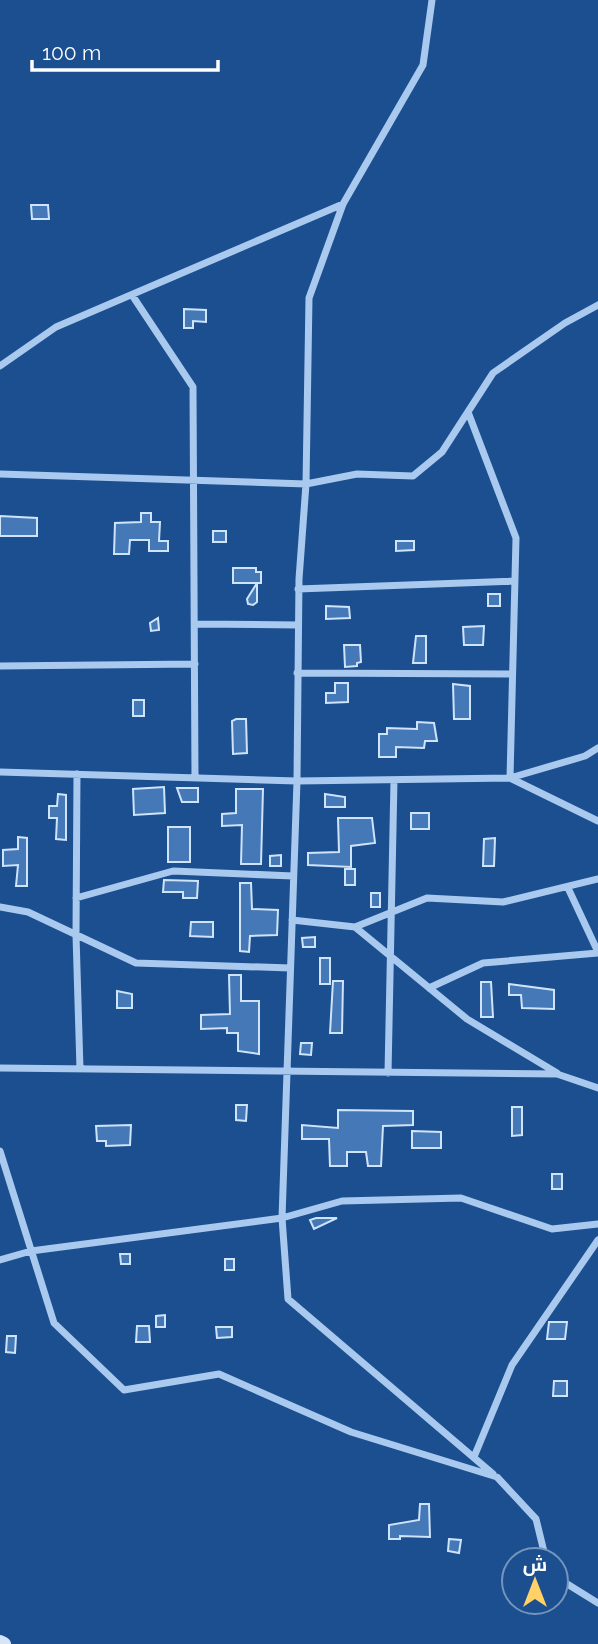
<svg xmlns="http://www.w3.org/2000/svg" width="598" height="1644" viewBox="0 0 598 1644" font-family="Raleway,Cairo,sans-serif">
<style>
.building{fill:#4478b7;stroke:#cfe3fa;stroke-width:2}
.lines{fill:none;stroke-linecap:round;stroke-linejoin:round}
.street{stroke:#a9c9ee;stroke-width:7}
.secondary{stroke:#d6e6fa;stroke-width:14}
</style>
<rect width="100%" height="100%" fill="#1b4f8f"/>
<path class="building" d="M31 205H48L49 219H32Z
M184 309 206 310V322L193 321V328H184Z
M141 513H151V522H160L159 541H168V551H149V540H130L129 554H114L115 523 141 522Z
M0 516 37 518V536H0Z
M213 531H226V542H213Z
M396 541H414V550L396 551Z
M233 568H256V572H261V583H257V602L253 605 248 604 247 599 257 583H233Z
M488 594H500V606H488Z
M326 606 349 607 350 618 326 619Z
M158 618 159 630 151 631 150 623Z
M484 626 483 645H464L463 627Z
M416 636H426V663H413Z
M344 645H360L361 662 357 663V666L345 667Z
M335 683H348V702L326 703V693H335Z
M453 684 470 686V719H454Z
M133 700H144V716H133Z
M236 719H246L247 753 233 754 232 721Z
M417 722 434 723 437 741H425L424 748 396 747V757H379V734H387V728L417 729Z
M164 787 165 813 134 815 133 789Z
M177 788H198V802H182Z
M236 789H263L261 864H241L242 825 222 826V814L236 813Z
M58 794 66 795V840L56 839 57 818H49V806H57Z
M325 794 345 797V807H325Z
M411 813H429V829H411Z
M338 818H372L375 843 351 846V867L308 865V853L339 852Z
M168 827H190V862H168Z
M18 837 27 838V886H16L18 865 3 866V850L18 849Z
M495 838 494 866H483L484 839Z
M281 855V866H270V856Z
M345 869H355V885H345Z
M164 880 198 881 197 898H183V892H163Z
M240 883H251L252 909 278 910 277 935 250 936 249 952 240 951Z
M371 893H380V907H371Z
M191 922H213V937L190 936Z
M315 937V947H303L302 938Z
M320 958H330V984H320Z
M229 975H241V1001H259V1054L238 1051V1033H227V1028L201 1029V1015L230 1014Z
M333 981H343L342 1033H330Z
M481 982H491L493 1017H481Z
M509 984 554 990V1009L522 1008 521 995H509Z
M117 991 132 994V1008H117Z
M301 1043H312L311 1055 300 1054Z
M236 1105H247L246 1121 236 1120Z
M512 1107H522V1135L512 1136Z
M338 1110 413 1111V1125L383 1126 381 1166H368L366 1152H347V1166H330L329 1139H302V1125L338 1128Z
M131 1125 130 1145 106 1146V1141H97L96 1126Z
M412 1131 441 1132V1148H412Z
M552 1174H562V1189H552Z
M316 1218H337L314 1229 310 1220Z
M120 1254H130V1264H121Z
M225 1259H234V1270H225Z
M165 1315V1327H156V1316Z
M549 1322H567L565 1339H547Z
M137 1326H149L150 1342H136Z
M216 1327H232V1337L217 1338Z
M7 1336H16L15 1353 6 1352Z
M554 1381H567V1396H553Z
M420 1504H429L430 1537 400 1536V1539H389V1525L419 1520Z
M449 1539 461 1540 459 1553 448 1551Z"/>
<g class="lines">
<path class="street" d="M132 295 193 387 195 778
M598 305 565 323 493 373 442 452 413 476 357 474 306 484 299 579 297 781 282 1218 342 1201 461 1198 552 1229 598 1224
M0 366 56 327 343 204
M468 412 516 538 510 778 598 821
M0 474 306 484 309 298 343 204 423 65 432 0
M298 589 515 581
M195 624 298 625
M0 666 195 664
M297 673 512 674
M0 772 297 781 510 778 585 756 598 748
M77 774 76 935 80 1069
M568 888 598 952
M76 898 173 871 293 876
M0 907 28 912 136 963 290 968
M292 920 355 927 467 1019 557 1073
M355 927 427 898 503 902 598 879
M429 988 483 963 598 953
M0 1068 557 1074 598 1088
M388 1073 394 780
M0 1151 54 1323 124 1390 219 1374 351 1432 497 1477 536 1519 546 1560
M0 1260 31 1251 282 1218 288 1299 493 1474
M474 1457 512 1365 598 1240
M556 1577 598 1603"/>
<path class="secondary" d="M0 1642 4 1644"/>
</g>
<g transform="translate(535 1581)"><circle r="33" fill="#1b4f8f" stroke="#7695bc" stroke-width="2"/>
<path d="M0-5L12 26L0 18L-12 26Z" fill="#ffd166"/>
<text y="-10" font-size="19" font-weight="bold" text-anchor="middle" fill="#ffffff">ش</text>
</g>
<path d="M32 60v10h186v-10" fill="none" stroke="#ffffff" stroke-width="3.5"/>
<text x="42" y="60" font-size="21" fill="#ffffff" stroke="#1b4f8f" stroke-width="5" paint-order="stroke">100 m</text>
</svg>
